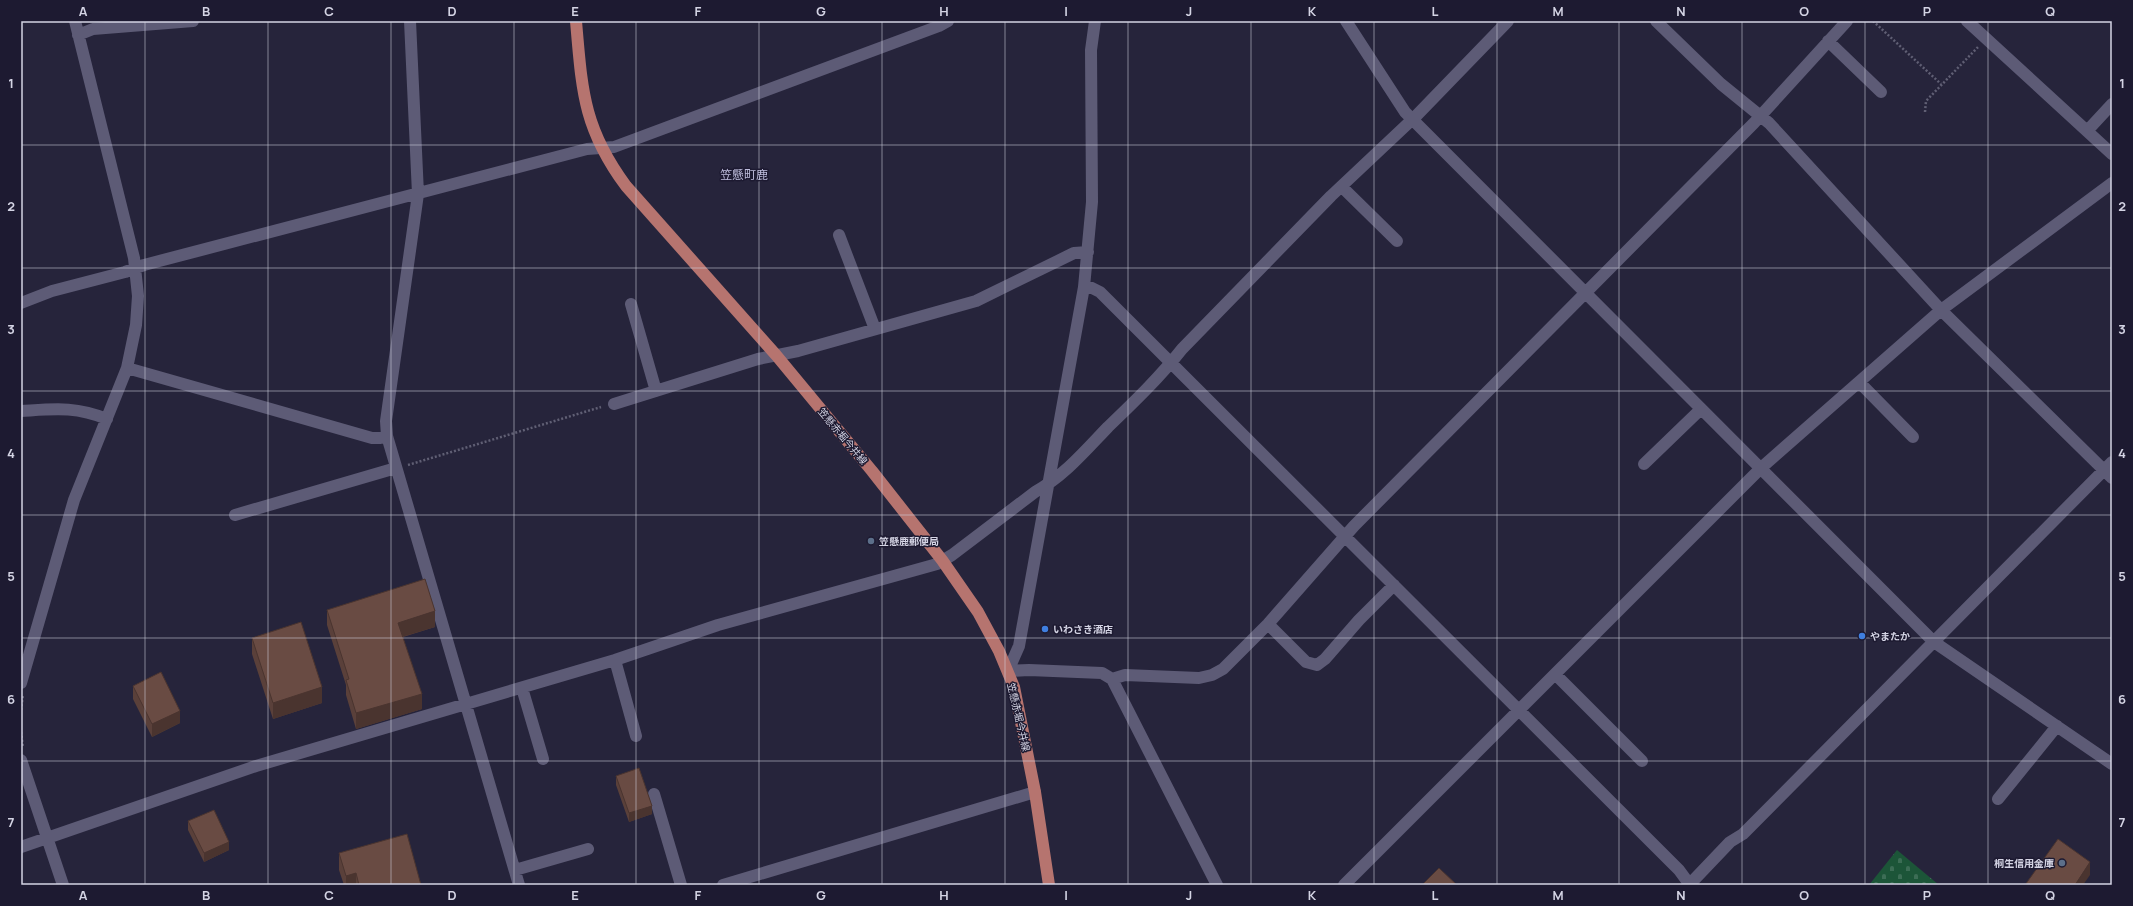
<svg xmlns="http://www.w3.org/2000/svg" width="2133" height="906" viewBox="0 0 2133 906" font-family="Manrope,'Noto Sans JP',sans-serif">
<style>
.cemetery{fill:url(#cemetery-stones)}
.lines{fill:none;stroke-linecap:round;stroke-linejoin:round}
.path{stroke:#605f74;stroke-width:2.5;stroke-dasharray:2 2;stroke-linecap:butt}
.minor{stroke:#5d5b76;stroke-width:12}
.major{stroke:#b6746f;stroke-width:12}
.wall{fill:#5a403a}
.shaded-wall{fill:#4a342f}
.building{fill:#694b43;stroke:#4a342f}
.grid{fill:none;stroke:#d4d4e4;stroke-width:1;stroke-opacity:0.55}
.service-dot{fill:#5c6f8a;stroke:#1d1a31;stroke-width:1.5}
.shop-dot{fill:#3f7fe0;stroke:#1d1a31;stroke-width:1.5}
.labels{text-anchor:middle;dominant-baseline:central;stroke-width:3;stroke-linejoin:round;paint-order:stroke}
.street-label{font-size:10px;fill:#d4d4e4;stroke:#1d1a31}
.poi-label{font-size:10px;font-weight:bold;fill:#d4d4e4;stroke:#1d1a31;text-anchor:start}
.quarter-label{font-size:12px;fill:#bfbedd;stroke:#1d1a31}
.neatline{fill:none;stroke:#d4d4e4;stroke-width:1.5}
.grid-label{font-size:13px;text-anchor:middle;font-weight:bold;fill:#d4d4e4}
</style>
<defs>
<pattern id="cemetery-stones" width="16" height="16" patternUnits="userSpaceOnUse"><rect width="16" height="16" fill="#1c5538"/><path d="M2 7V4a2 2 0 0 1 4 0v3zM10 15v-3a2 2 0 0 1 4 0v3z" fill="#3c6d55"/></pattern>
</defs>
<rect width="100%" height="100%" fill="#26243b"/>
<path class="cemetery" d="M1897 850 1939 885H1869Z"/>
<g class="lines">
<path class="path" d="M1873 21 1941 84
M1925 112 1926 101 1978 47
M408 465 601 407
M21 710 23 695
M21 732 23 747"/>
<path class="minor" d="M410 21 418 194 386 421 387 436 519 885
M1346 21 1405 112 1934 642 2112 764
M1656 21 1721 84 1769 123 1941 310 2112 478
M1967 21 2112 154
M78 35 93 29 193 21
M1828 41 1881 92
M2087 131 2112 104
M1342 187 1397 241
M839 235 875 329
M1084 287 1092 288 1100 292 1679 870 1690 885
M21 303 52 291 125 272 144 265 587 149 614 147 939 26 948 21
M631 304 656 391
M127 368 372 438H380L387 436
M1859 382 1913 437
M614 404 758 359 798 351 976 301 1074 253 1088 252
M21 411C54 409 75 406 107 419
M1644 464 1701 409
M235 515 396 468
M1268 624 1306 662 1317 665 1325 659 1359 620 1394 585
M615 660 636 736
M1008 671 1019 646 1084 287 1092 202 1091 50 1095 21
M1008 671 1029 670 1102 673 1112 679 1217 885
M1555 674 1642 761
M1112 679 1125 675 1199 678 1212 675 1223 669 1268 624 1354 526 1754 123 1847 21
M21 683 74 500 127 368 136 325 138 296 134 258 75 21
M522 688 543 759
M21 760 63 885
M654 794 681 885
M1998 799 2057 726
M21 847 256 766 615 660 718 625 937 564 952 555 1035 492C1064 476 1085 451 1108 427 1134 402 1160 377 1182 349L1331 196 1417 115 1508 21
M515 870 588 849
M723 885 1035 792
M1344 885 1761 468 1941 310 2112 183
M1689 885 1730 842 1743 834 2112 462"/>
<path class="major" d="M576 21C582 90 583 128 626 186L776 355 872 471 942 560 978 612 999 651 1014 687 1035 792 1049 885"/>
</g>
<path class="wall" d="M327 610 435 627 403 637 422 709 356 729 346 695V685L327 625Z
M252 638 322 703 273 719 252 654Z
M133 686 180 723 152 737 133 699Z
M616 776 652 814 629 822 616 785Z
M188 821 229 850 204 862 188 830Z
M339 853 421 885H344L339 870Z"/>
<path class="shaded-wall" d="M435 611V627L398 638V623Z
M322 687V703L273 719V703Z
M422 694V709L356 729V713Z
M180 711V723L152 737V724Z
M652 806V814L629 822V813Z
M229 842V850L204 862V853Z
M2090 862V875L2083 885H2075Z
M356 873V885H346V876Z"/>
<path class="building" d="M425 579 435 611 398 623 422 694 356 713 346 680 349 679 327 610Z
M301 622 322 687 273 703 252 638Z
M161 672 180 711 152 724 133 686Z
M639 768 652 806 629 813 616 776Z
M214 810 229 842 204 853 188 821Z
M407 834 421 885H359L356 873 346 876 339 853Z
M2058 839 2090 862 2075 885H2025Z
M1439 868 1457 885H1422Z"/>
<path class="grid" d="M145 21V885M268 21V885M391 21V885M514 21V885M636 21V885M759 21V885M882 21V885M1005 21V885M1128 21V885M1251 21V885M1374 21V885M1497 21V885M1619 21V885M1742 21V885M1865 21V885M1988 21V885M21 145H2112M21 268H2112M21 391H2112M21 515H2112M21 638H2112M21 761H2112"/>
<g class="service-dot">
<circle cx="871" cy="541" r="4"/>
<circle cx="2062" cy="863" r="4"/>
</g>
<g class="shop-dot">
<circle cx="1045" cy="629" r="4"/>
<circle cx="1862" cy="636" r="4"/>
</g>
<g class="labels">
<g class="street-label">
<text transform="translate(843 436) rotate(50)">笠懸赤堀今井線</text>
<text transform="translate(1019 717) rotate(77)">笠懸赤堀今井線</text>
</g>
<g class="poi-label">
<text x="879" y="541">笠懸鹿郵便局</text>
<text x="1053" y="629">いわさき酒店</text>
<text x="1870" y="636">やまたか</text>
<text x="2054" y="863" text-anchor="end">桐生信用金庫</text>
</g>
<g class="quarter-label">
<text x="744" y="174">笠懸町鹿</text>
</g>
</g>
<rect width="2133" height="906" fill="none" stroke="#1d1a31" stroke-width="44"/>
<rect x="22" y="22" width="2089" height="862" class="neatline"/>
<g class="grid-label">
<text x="83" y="16">A</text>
<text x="206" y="16">B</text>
<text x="329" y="16">C</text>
<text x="452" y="16">D</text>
<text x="575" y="16">E</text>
<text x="698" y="16">F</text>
<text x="821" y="16">G</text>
<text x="944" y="16">H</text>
<text x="1066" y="16">I</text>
<text x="1189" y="16">J</text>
<text x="1312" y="16">K</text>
<text x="1435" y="16">L</text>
<text x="1558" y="16">M</text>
<text x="1681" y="16">N</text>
<text x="1804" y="16">O</text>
<text x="1927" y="16">P</text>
<text x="2050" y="16">Q</text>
<text x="11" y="88">1</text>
<text x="2122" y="88">1</text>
<text x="11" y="211">2</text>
<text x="2122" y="211">2</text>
<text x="11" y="334">3</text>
<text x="2122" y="334">3</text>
<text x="11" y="458">4</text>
<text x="2122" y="458">4</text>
<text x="11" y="581">5</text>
<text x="2122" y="581">5</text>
<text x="11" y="704">6</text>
<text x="2122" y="704">6</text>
<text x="11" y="827">7</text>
<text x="2122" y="827">7</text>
<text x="83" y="900">A</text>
<text x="206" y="900">B</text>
<text x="329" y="900">C</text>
<text x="452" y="900">D</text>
<text x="575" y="900">E</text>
<text x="698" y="900">F</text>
<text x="821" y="900">G</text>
<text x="944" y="900">H</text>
<text x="1066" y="900">I</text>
<text x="1189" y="900">J</text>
<text x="1312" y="900">K</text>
<text x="1435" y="900">L</text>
<text x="1558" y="900">M</text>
<text x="1681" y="900">N</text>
<text x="1804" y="900">O</text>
<text x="1927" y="900">P</text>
<text x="2050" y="900">Q</text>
</g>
</svg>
